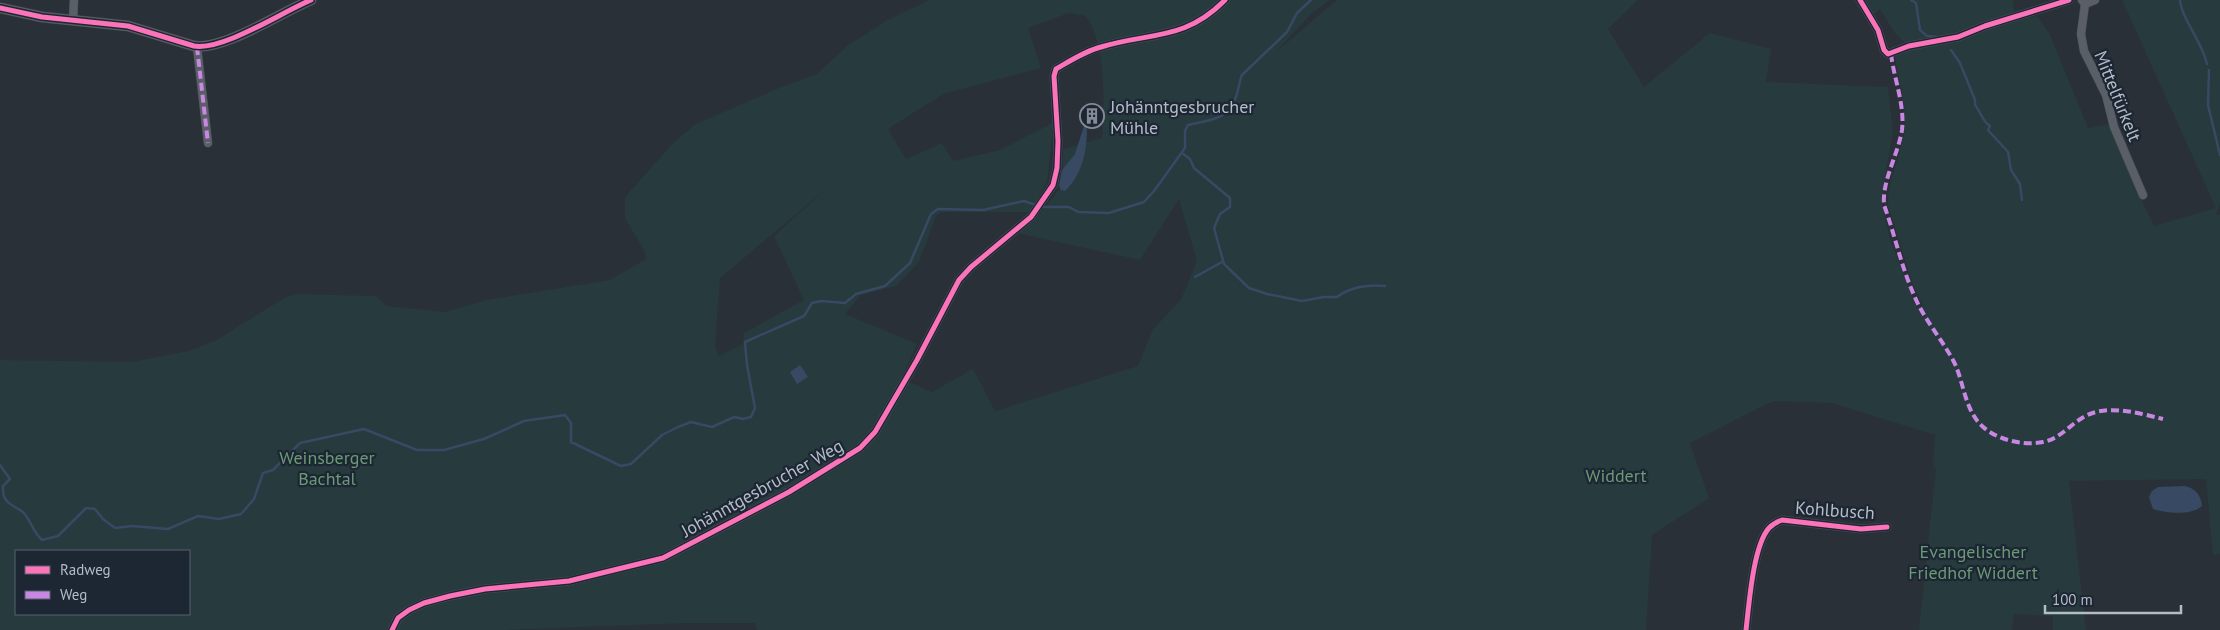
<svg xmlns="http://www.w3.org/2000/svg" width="2220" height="630" viewBox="0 0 2220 630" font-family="'PT Sans',sans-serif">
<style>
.green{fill:#273a3e;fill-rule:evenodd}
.water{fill:#384963}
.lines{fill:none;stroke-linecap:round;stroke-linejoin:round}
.stream{stroke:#384963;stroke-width:2.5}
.minor-casing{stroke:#484c53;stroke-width:9}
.tertiary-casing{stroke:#484c53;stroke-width:11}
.minor{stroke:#5a5e66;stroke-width:8}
.tertiary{stroke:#5a5e66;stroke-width:10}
.quiet{stroke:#c787e3;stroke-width:4;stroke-dasharray:8 4;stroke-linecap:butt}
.cycleway-casing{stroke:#1d2633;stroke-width:8}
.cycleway{stroke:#fb73b8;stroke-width:5}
.labels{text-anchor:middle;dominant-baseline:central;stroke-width:4.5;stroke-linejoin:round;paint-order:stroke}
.street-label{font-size:18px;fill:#b4bcc9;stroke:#1d2633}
.poi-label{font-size:18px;fill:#b4bcc9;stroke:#1d2633;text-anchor:start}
.park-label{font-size:18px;fill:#6b9a76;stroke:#1d2633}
</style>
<rect width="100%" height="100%" fill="#2a3038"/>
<path class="green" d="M929 0H1329L1310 15 1276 52 1337 0H1638L1608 29 1644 87 1710 33 1771 49 1766 82 1888 87 1893 131 1881 201 1890 239 1917 308 1923 305 1913 285 1888 205C1888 180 1900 158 1904 134 1908 110 1899 81 1895 57L1907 50 1953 42 2004 22 2037 16 2050 35 2088 128 2110 124 2132 180 2154 226 2216 208 2122 0H2220V203L2216 214 2220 215V554L2213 555 2206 479 2069 481 2086 630H2053V616L2014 614 2012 630H1919L1936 468 1933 467 1935 435 1832 403 1773 401 1690 443 1709 498 1652 535 1646 630H757L755 623H686L504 630H0V360L131 362 189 351 215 341 286 297 298 294 375 296 387 306 445 312 487 300 610 280 646 259 645 252 625 218V197L675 141 696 124 779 88 817 74 846 47 884 22ZM1069 13 1086 16C1107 47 1104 101 1102 138L1063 149V185L1041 212 1017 233 1140 260 1179 199 1197 261 1181 300 1153 329 1138 366 995 411 973 369 932 392 901 379 917 344 845 314 861 295 896 286 919 262 936 216 942 212H1031L1047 181 1054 122 1000 150 953 161 942 143 906 159 888 129 943 94 1041 68 1028 28ZM825 190 774 236 804 300 744 333 743 344 719 356 715 346 720 278ZM16 551H189V614H16Z
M1864 0H2013L2015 14 1951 37 1907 45 1894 32 1880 9 1872 15Z"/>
<path class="water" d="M1084 126 1087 127C1087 150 1083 174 1065 191L1061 190 1059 186 1062 170 1075 154Z
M800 365 808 377 797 384 790 372Z
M2185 486C2196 489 2201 495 2202 506 2191 516 2166 513 2153 509L2149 497 2152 491 2158 487Z"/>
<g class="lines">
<path class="stream" d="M1911 0 1916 3 1920 30 1927 36 1938 37
M2180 0C2182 20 2202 41 2207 64
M1951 50 1960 63 1975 100V105C1981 112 1982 121 1990 126L1988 130 2008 152 2011 170 2020 184 2022 200
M2209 70 2208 105 2220 155
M1182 153 1190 159 1194 168 1230 198V207L1220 214 1214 228 1224 264 1249 288 1267 294 1302 301 1324 297H1337C1350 287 1369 284 1385 286
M1195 277 1222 262
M0 465 10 479 3 486C3 492 3 497 7 501 12 507 19 508 24 513 32 523 33 532 42 540L58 536 86 508 95 509 103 519 115 528 132 526 168 529 198 516 219 519 241 514 254 499 263 473 273 470 300 443 364 429 417 450H444L484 439 524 421 565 415 571 423V442L621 466 631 464 662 435 678 427 691 422 712 427 734 417 743 419 751 417 755 408 747 365 745 342 804 316 812 303 821 301 845 303 856 294 885 286 910 263 931 214 938 209 983 210 1024 201 1042 207H1069L1078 212 1109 213 1144 202 1154 191 1185 148V131L1188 125C1209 120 1227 121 1236 97 1239 89 1239 82 1242 75L1287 32 1297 13 1311 0"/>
<defs>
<path id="minor" d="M1860 0 1878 30 1884 50 1888 54 1909 46 1958 37 1985 26 2069 0
M2082 0 2085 4 2081 34 2084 51 2106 95 2114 127 2143 195
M2085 4 2095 0
M73 20 74 0
M197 47 208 143
M392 630 398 618 409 610 424 603 450 596 485 589 569 581 663 558 789 492 860 448 875 432 917 360 959 280 971 267 1031 217 1053 185 1057 168 1058 141 1054 76 1056 69C1070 61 1085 51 1101 47 1150 32 1185 41 1225 0
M1746 630C1749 605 1753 546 1769 528 1773 524 1777 522 1782 520L1861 529 1887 527"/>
<path id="tertiary" d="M0 8 42 17 128 26 194 46C223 51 282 12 311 0"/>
</defs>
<use href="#minor" class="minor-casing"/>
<use href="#tertiary" class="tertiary-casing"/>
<use href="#minor" class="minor"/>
<use href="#tertiary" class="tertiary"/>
<path class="quiet" d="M197 47 208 143
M1891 54C1894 79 1905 105 1902 130 1898 155 1882 180 1884 205 1895 235 1901 266 1914 295 1924 320 1943 340 1955 364 1964 384 1965 410 1982 426 1997 440 2023 446 2043 442 2059 439 2069 426 2082 418 2105 403 2138 413 2163 419"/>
<defs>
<path id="cycleway" d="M1860 0 1878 30 1884 50 1888 54 1909 46 1958 37 1985 26 2069 0
M0 8 42 17 128 26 194 46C223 51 282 12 311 0
M392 630 398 618 409 610 424 603 450 596 485 589 569 581 663 558 789 492 860 448 875 432 917 360 959 280 971 267 1031 217 1053 185 1057 168 1058 141 1054 76 1056 69C1070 61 1085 51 1101 47 1150 32 1185 41 1225 0
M1746 630C1749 605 1753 546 1769 528 1773 524 1777 522 1782 520L1861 529 1887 527"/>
</defs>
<use href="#cycleway" class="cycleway-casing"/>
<use href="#cycleway" class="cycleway"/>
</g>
<defs>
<symbol id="building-ring" viewBox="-11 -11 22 22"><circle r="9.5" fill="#1d2633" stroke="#848b96" stroke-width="1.5"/><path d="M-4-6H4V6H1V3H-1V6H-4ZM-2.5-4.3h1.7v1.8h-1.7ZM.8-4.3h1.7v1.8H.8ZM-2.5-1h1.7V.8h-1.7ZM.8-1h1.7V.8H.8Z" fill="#848b96"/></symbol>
</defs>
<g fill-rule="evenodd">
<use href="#building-ring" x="1078" y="102" width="28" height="28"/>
</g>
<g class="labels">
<g class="street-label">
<text transform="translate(2118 96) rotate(68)">Mittelfürkelt</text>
<text transform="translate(762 488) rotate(-29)">Johänntgesbrucher Weg</text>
<text transform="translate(1835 510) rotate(4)">Kohlbusch</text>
</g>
<g class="poi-label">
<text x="1110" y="106">Johänntgesbrucher<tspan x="1110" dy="21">Mühle</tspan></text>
</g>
<g class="park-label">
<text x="327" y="457">Weinsberger<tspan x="327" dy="21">Bachtal</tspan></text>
<text x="1616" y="475">Widdert</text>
<text x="1973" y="551">Evangelischer<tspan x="1973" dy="21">Friedhof Widdert</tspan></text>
</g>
</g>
<rect x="15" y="550" width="175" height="65" fill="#1d2633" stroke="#59626f"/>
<rect x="25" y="566" width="25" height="8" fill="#fb73b8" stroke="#59626f"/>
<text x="60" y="575" font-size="15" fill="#b4bcc9">Radweg</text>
<rect x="25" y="591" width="25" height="8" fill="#c787e3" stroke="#59626f"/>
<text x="60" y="600" font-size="15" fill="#b4bcc9">Weg</text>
<path d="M2045 605v8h136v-8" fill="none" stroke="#b4bcc9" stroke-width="2.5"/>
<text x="2052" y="605" font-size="15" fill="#b4bcc9" stroke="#1d2633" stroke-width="4" paint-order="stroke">100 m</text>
</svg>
